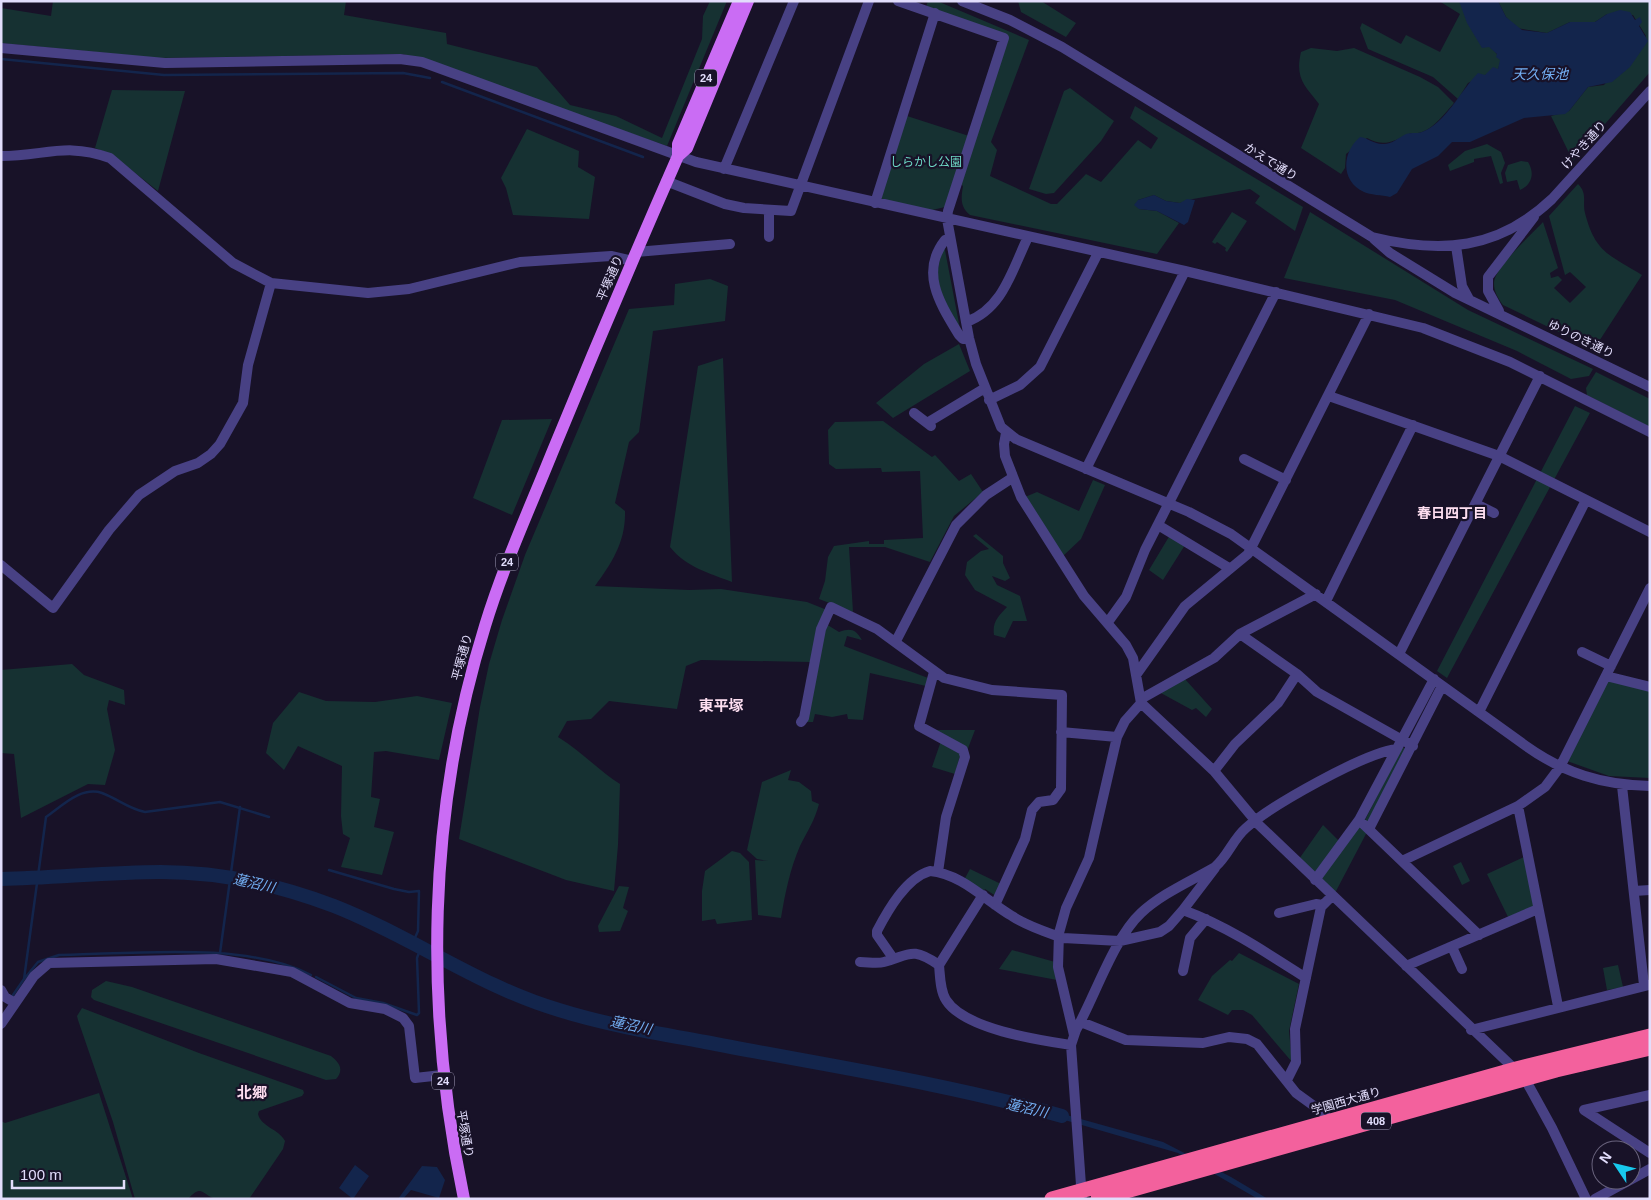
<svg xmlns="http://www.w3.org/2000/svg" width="1651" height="1200" viewBox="0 0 1651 1200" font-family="Helvetica,'Noto Sans JP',sans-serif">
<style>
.green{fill:#163132}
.water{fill:#13254c}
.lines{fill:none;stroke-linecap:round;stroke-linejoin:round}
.stream{stroke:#13254c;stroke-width:2.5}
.river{stroke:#13254c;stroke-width:14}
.minor{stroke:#484184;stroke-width:10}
.major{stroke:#ca6cf4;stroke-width:12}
.highway{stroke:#f3619d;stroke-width:15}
.labels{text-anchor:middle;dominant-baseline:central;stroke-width:4.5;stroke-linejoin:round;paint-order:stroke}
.shield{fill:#181228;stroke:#a5a0bc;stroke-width:1}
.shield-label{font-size:11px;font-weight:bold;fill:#e2ddfc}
.street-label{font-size:12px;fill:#e2ddfc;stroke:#181228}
.park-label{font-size:12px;fill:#6dd8c5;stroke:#181228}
.water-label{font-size:14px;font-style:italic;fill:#73aff4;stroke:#181228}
.neighbourhood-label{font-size:14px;font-weight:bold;fill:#fddef0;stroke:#181228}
.quarter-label{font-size:15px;font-weight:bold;fill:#fddef0;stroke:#181228}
</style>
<rect width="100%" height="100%" fill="#181228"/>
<path class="green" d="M53 1H346L344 15 446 33 447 44 537 67 570 105 616 116 662 138 702 39 703 16 710 1H727L667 146 403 54 157 58 1 43V8L51 16Z
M928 1H937L1029 40 991 142 997 150 990 176 1051 204H1057L1086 174 1101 182 1138 140 1151 149 1158 138 1130 118 1135 106 1303 207 1295 231 1255 203 1260 196 1250 189 1193 199 1180 203 1166 201 1154 195 1138 200 1139 209 1157 211 1179 223 1157 254 970 215C960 207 961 198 963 186L960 183 1007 36 926 7Z
M1018 1H1041L1076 23 1066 37 1021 12Z
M1439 1H1459L1501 60 1498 69 1468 83 1458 99 1433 77 1368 49 1360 28 1362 23 1401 44 1406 35 1440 52 1460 14Z
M1498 1H1650V72L1573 161 1551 116 1569 111 1588 87 1604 85 1646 36 1633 15 1607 14 1595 22H1570L1547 33 1516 28 1506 17Z
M1311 48 1337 51 1354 48 1420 77 1438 87 1454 103C1445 113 1434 128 1422 132 1417 134 1411 132 1407 135 1391 142 1384 147 1367 138L1346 154 1345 168 1341 174 1301 148 1319 104C1304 85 1295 78 1301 52Z
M1070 88 1114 121 1101 141 1054 193 1046 194 1029 189 1064 91Z
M112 90 185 91 158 191 111 154 95 148Z
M907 116 969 136 945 207 928 211 882 200 881 196Z
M527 129 579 151 578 167 595 177 589 219 513 215 506 188 501 178Z
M1487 144 1501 152 1505 163 1501 173 1503 183 1500 184 1491 156 1474 159V162L1450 171 1448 165 1465 151Z
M1521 161 1528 162C1535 173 1532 185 1520 190L1517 180 1507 182 1505 173 1508 165Z
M1578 184C1588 194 1582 201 1585 213 1595 253 1610 255 1642 275L1594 349 1503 305C1498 298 1494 292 1494 283 1494 268 1532 234 1543 222L1558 268 1550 273 1551 278 1558 276 1562 280 1554 288 1570 303 1586 287 1570 272 1565 275 1549 216Z
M1232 212 1247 221 1227 252 1225 250 1226 248 1217 242 1215 244 1212 242Z
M1310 212 1468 310 1593 369 1589 376 1571 379 1517 351 1395 300 1284 278Z
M944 245 961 334C938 297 930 289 944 245Z
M710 279 728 286 725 321 653 331 639 432 629 442 615 503 625 511C626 541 612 563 595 586L689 590 721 589 807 602 827 610 810 662 701 660 686 666 677 709 609 701 591 719 567 721 558 737C581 751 598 770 620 784L618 845 614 891 566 880 459 839 480 707 489 664 502 620 525 555 629 309 674 305 675 284Z
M959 344 970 371 893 418 876 403 924 364Z
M723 358 732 582C709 573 686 567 670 547L698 366Z
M1596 372 1650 399V427L1587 395 1586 388Z
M1575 406 1590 413 1447 678 1437 671Z
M552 419 512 515 473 498 502 420Z
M883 421 932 457 935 455 959 481 971 474 983 492 954 516 930 562 885 547H849L853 612 819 599 825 581 828 557 834 546 869 541V544H884V540L923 538 920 471 882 472 881 468 836 469 829 464 828 430 835 422Z
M1093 480 1105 485 1081 539 1063 556 1025 497 1037 492 1079 511Z
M976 534 1003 556V563L1010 578 1005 581 992 576 997 585 1020 596 1027 621H1013L1005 638 994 635C992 621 999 616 1007 607L975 590 965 575 967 562 981 551 989 549 973 536Z
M1170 535 1185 545 1163 580 1149 570Z
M826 624 839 632C851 628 855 629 862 640L847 636 844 646 928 678 926 686 870 673 863 720 848 719 847 714 832 717 815 714 813 722H806Z
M72 664 84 675 124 690 125 705 109 700 107 709 115 750 105 785 88 784 21 818 14 754 1 753V670Z
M1184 678 1212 709 1206 717 1196 708 1192 710 1159 692Z
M1610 681 1650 691V778L1609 776 1567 761 1606 683Z
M299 692 326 701 375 702 417 696 452 703 439 760 386 751 374 752 371 797 380 799 374 827 394 832 382 875 341 867 350 838 343 834 341 816 342 766 298 746 284 770 266 753 273 723Z
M935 730H975L967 751Z
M941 741 961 752 955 774 932 767Z
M1402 747 1406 749 1368 822 1365 820Z
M791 770 788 780 799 782 811 791 812 801 819 804C815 820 807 832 800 846 790 869 785 894 781 918L758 915 755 860 768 861 757 859 747 850 762 782Z
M1323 825 1339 841 1318 871 1313 872 1299 859Z
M1357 827H1362L1367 832 1335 893 1323 882 1322 878Z
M732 851 740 853 749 862 752 920 717 924 715 919 702 921V891L705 871Z
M1524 857 1534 905 1531 909 1509 919 1487 874Z
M1461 862 1470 881 1462 885 1453 866Z
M970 869 1001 884 996 896 985 889 983 892 964 880Z
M619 886 629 887 623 908 628 911 620 931 599 932 598 926Z
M1012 950 1055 962 1057 980 999 969Z
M1239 953 1299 984 1289 1031 1292 1062 1252 1015 1243 1010H1232L1228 1015 1198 1000 1212 976 1230 960 1232 961Z
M1618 965 1623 987 1607 990 1603 968Z
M106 981 132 987 331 1056C340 1063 344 1070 336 1079L326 1080 94 1000 91 997 92 990Z
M82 1008 199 1053 303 1090 304 1093 302 1096 259 1111 258 1114C261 1127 279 1129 285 1141L283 1149 249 1199C239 1199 225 1200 216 1199 202 1195 202 1183 188 1199H135L113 1122 78 1020 77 1016Z
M99 1093 133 1199H1V1121L5 1123Z"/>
<path class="water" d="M1459 1H1498L1506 17 1522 30 1547 33 1570 22H1595L1607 14 1620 10 1630 12 1635 20 1640 17 1642 22 1639 26 1648 41 1630 67 1612 82 1588 87 1569 111 1565 114 1524 118 1470 142H1452L1438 156 1412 169 1397 193 1390 197C1382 195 1370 195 1364 192 1340 181 1342 152 1360 137 1368 138 1374 144 1382 144 1391 145 1398 138 1406 134 1412 132 1417 134 1422 132 1444 125 1462 89 1478 73L1485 75 1493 67 1498 69 1500 60 1496 57 1497 54 1489 47 1482 48 1467 23Z
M1154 195 1166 201 1180 203 1187 199 1195 200 1188 222 1184 225 1157 211 1139 209 1134 205 1138 200Z
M1045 1109 1163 1142 1231 1177 1268 1199H1258L1178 1153 1044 1114Z
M355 1165 369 1176 353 1199 339 1188Z
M422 1166 437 1167 445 1180 439 1198 411 1190 403 1199H398Z"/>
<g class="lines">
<path class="stream" d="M1 59 164 75 403 73 430 78
M442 82 643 157
M329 870 394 889 409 892 419 891 418 931 413 942
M220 953 240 807
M316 977 356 998 383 1003 417 1015 419 1013 417 958 421 947
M25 978 38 962 59 955C132 954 246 941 311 975
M13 995 24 979 46 817C62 806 81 786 102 793 118 799 129 809 145 812L220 802 269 817"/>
<path class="river" d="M1 879C55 878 108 872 161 872 220 872 279 885 334 906 411 936 480 987 559 1010 607 1025 656 1033 705 1042 824 1065 945 1083 1062 1116"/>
<path class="minor" d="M898 1 1004 38 948 211 947 219 969 338 976 364 1001 427 1016 439 1189 512 1231 534 1526 746C1564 773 1602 785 1650 786
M962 1 1010 20 1062 47 1372 237C1441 254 1498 250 1552 199L1650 91
M1 48 165 63 400 59 422 62 696 162 1185 271 1423 328 1510 362 1650 432
M1 156C45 156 66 142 110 158L233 263 271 283 368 293 409 289 520 262 611 256 633 261
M724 169 794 1
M666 181 725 204 744 208 791 211 869 1
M875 203 935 13
M769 237V210
M950 239 945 240C919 273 941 305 959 335L963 339 969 338
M1374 239 1390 253 1455 293 1650 387
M1456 246 1462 286 1469 299
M636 252 730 244
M1499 311 1488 291V277L1534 217
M966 322C1003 309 1012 270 1028 237
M1329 396 1499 456 1650 532
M989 400 1020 385 1040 367 1098 253
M914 413 931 426
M927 423 985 388
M1006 433 1004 444 1005 456 1021 497 1084 596 1126 645 1133 658 1141 703 1214 771 1259 825 1525 1079 1552 1128 1586 1199
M1244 459 1286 480
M1086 469 1185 271
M1476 504 1494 513
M1158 525 1229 568
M1 565 53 608 109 530 139 495 175 471 198 463 211 454 220 444 243 403 248 365 271 283
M1326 601 1413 425
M1108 622 1126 597 1145 550 1276 292
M1240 634 1297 674 1317 692 1413 746
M896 641 956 525 986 495 1012 478
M1582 652 1611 666
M1399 654 1540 376
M934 672 919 726 963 750 965 757 946 817 938 872
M1136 675 1185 606 1248 554 1369 314
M1606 676 1650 687
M1141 699 1214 658 1240 634 1316 594
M1479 712 1586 500
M801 722 804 718 821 629 831 607 877 629 944 678 992 690 1062 695 1061 789 1053 800 1039 802 1032 810 1025 839 995 905
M1061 732 1117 737
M1214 771 1235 744 1278 703 1297 674
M1622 786 1644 985
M1518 806 1558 1006
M1359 820 1479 935
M1369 829 1442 686
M1402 861 1518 806 1545 787 1560 767 1650 588
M1315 880 1359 820 1434 679
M1634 891 1650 890
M983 895 939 965C940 975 940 991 946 1000 964 1029 1038 1040 1071 1045
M1183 910C1227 926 1267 953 1306 978
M1279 913 1316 904 1323 905
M1452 947 1462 969
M893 958 877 935V931C888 910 906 878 930 871 962 874 986 901 1012 916 1027 926 1046 932 1063 938L1120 941 1160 932 1169 926 1183 910 1215 868
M860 962C868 962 877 964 884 962 910 955 911 946 939 965
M1406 966 1538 909
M1183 971 1190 938 1206 919
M1 990 5 997 15 1003
M1081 1022 1126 1040 1203 1043 1229 1037 1247 1039 1257 1044 1296 1093 1325 1114 1329 1122
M1 1024 34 976 49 963 216 959 292 972 350 1003 385 1009 403 1018 409 1026 415 1078 442 1075
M1471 1030 1649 985
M1074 1035 1058 967 1059 933 1066 908 1089 858 1117 737 1125 721 1141 703
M1287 1080 1296 1062 1295 1029 1321 907 1332 896
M1584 1110 1650 1153
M1584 1110 1650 1095
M1082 1199 1071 1045 1076 1030C1095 996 1114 938 1141 913 1161 894 1191 881 1215 867 1228 856 1233 839 1246 828 1272 805 1364 753 1397 749
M1595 1199 1650 1169"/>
<path class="major" d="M678 156 687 148 748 1
M464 1199C424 1009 427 812 485 626 503 567 529 510 552 453 593 353 635 254 678 156V144L739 1"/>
<path class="highway" d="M1052 1199 1516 1069 1650 1036
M1098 1199 1556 1070 1650 1048"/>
</g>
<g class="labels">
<g class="shield">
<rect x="695" y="69.5" width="22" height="17" rx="4"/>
<rect x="496" y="553.5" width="22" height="17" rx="4"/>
<rect x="432" y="1072.5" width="22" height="17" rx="4"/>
<rect x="1361" y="1112.5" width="30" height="17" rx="4"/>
</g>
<g class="shield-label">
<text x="706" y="78">24</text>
<text x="507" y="562">24</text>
<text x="443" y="1081">24</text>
<text x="1376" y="1121">408</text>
</g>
<g class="street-label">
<text transform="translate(1584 145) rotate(-48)">けやき通り</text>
<text transform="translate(1271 162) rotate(32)">かえで通り</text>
<text transform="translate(610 278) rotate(-67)">平塚通り</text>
<text transform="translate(1581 339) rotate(26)">ゆりのき通り</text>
<text transform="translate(462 657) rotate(-75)">平塚通り</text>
<text transform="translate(1346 1101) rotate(-16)">学園西大通り</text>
<text transform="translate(465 1134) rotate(80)">平塚通り</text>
</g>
<g class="park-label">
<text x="926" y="162">しらかし公園</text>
</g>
<g class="water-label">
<text x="1540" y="74">天久保池</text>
<text transform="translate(254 883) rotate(13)">蓮沼川</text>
<text transform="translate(631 1025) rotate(12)">蓮沼川</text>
<text transform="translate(1027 1108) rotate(13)">蓮沼川</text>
</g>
<g class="neighbourhood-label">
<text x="1452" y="513">春日四丁目</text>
</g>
<g class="quarter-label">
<text x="721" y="705">東平塚</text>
<text x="252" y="1092">北郷</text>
</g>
</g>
<rect width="1651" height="1200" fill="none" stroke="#e2ddfc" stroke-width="5"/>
<g transform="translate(1616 1165) rotate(305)"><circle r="24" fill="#181228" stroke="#69637d"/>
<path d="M0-4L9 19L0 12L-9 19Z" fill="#18c9ed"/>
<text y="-8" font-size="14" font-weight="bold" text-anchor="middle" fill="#e2ddfc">N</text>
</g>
<path d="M12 1180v8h112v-8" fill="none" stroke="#e2ddfc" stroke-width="2.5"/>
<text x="20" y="1180" font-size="15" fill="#e2ddfc" stroke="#181228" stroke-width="4" paint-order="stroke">100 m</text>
</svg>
